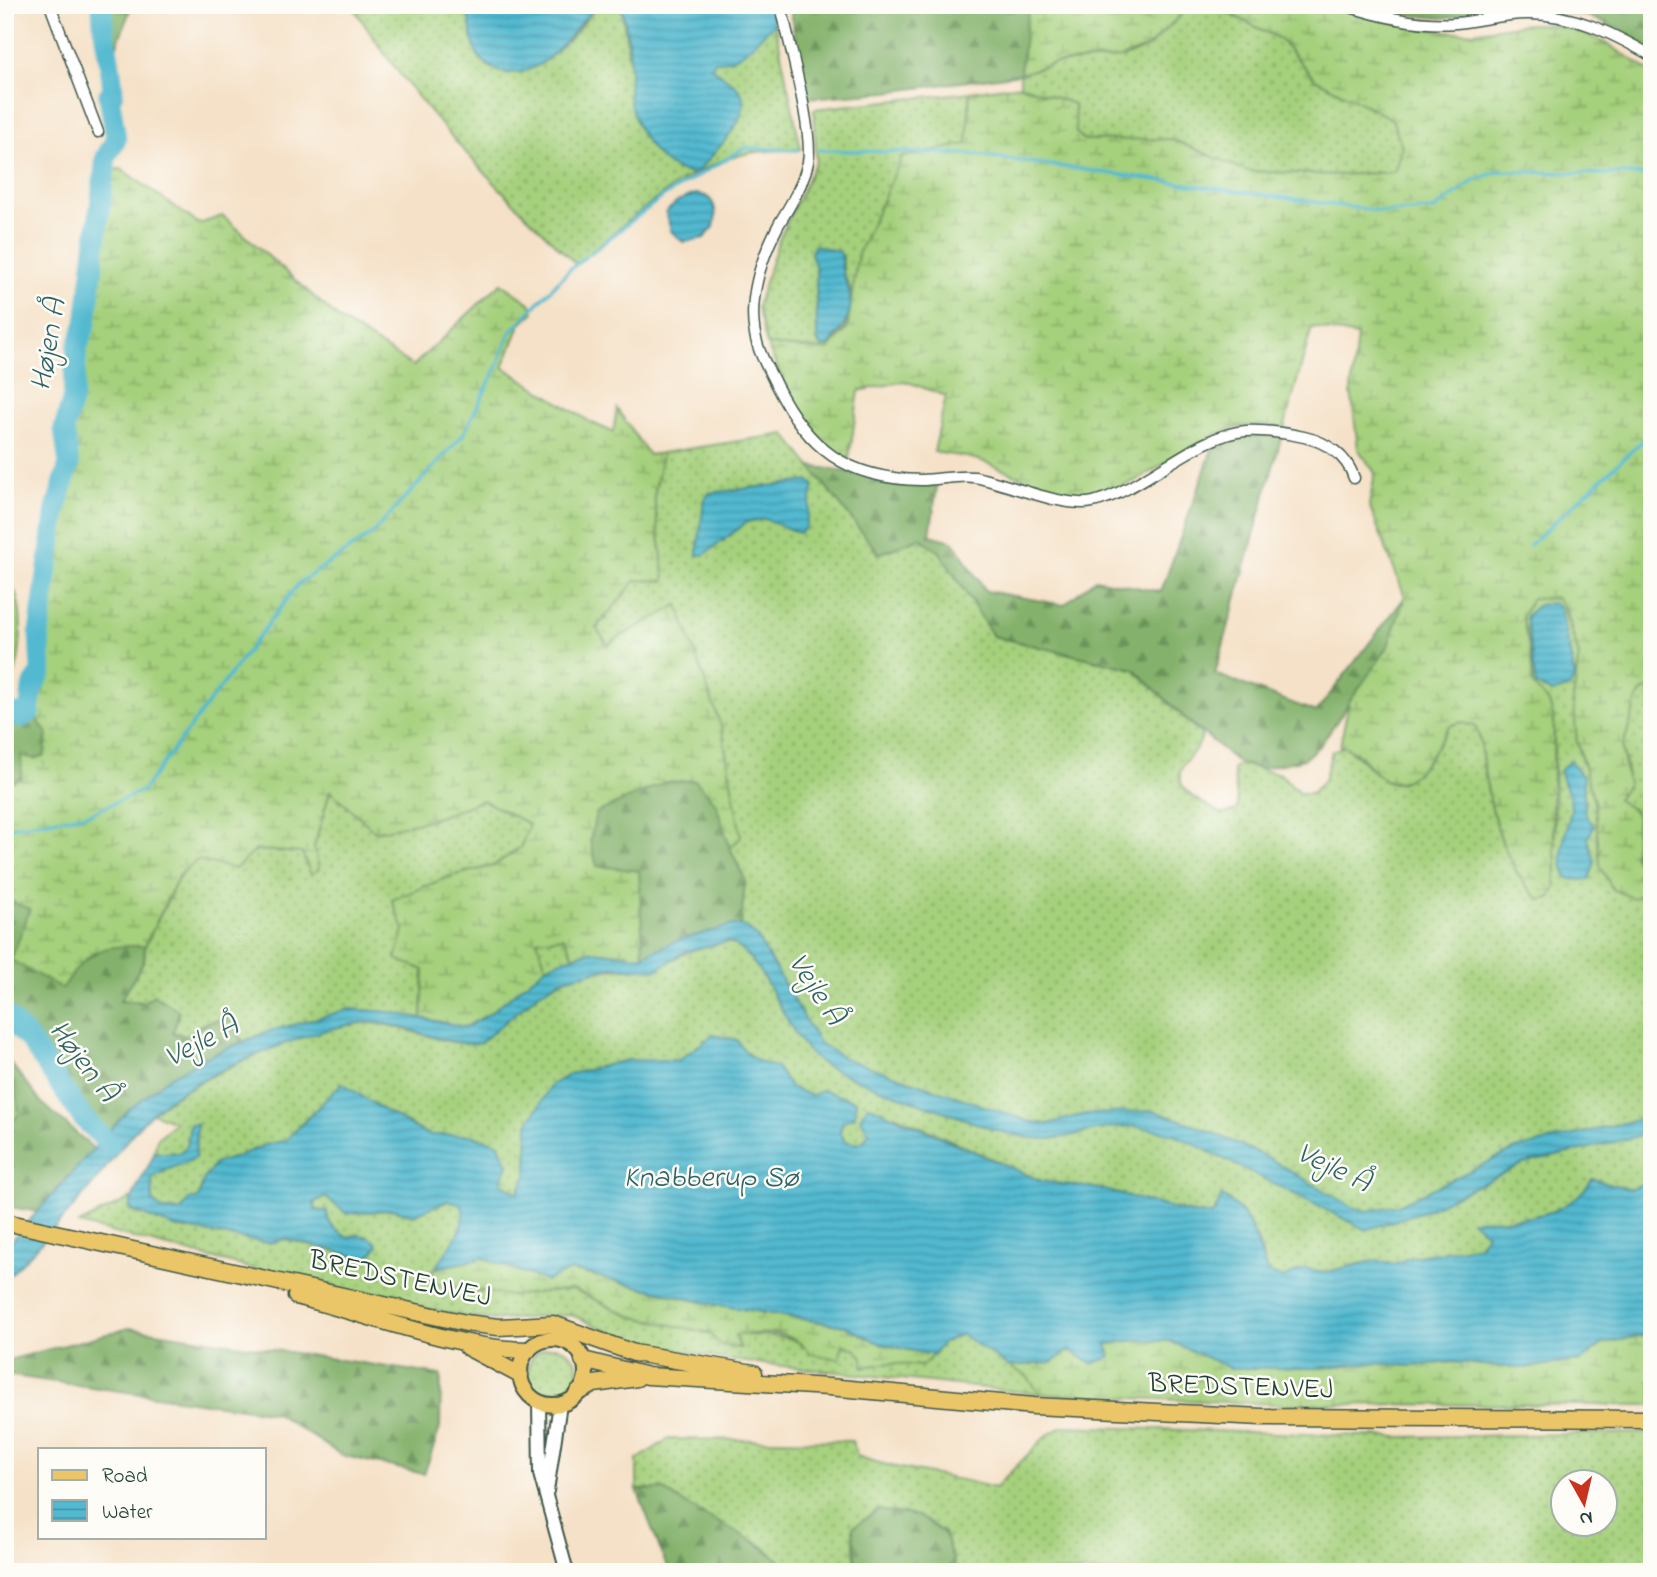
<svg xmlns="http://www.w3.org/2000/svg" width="1657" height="1577" viewBox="0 0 1657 1577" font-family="'Indie Flower',sans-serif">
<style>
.grass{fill:url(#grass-dots);stroke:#628658;stroke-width:2;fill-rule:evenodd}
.forest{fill:url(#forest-firs);stroke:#527850;stroke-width:2}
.wetland{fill:url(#wetland-marsh);stroke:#628658;stroke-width:2}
.water{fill:url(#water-rules);stroke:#387b82;stroke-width:2}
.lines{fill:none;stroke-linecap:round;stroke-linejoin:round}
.stream{stroke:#52b9d0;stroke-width:3.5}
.river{stroke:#52b9d0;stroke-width:21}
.minor-casing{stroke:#3f564a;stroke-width:13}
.tertiary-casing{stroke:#3f564a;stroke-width:16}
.primary-casing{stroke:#3f564a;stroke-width:18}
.trunk-casing{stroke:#3f564a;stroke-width:19}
.minor{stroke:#fff;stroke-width:10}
.tertiary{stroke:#fff;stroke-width:12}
.primary{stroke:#eac669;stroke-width:14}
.trunk{stroke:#eac669;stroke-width:16}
.labels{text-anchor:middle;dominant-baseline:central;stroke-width:5;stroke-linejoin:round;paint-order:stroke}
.street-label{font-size:28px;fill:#1f3d34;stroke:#fdfcf7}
.water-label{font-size:30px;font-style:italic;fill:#2e6263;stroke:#fdfcf7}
</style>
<defs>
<pattern id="grass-dots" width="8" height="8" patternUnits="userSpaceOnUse" patternTransform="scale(1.75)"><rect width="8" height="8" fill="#a5d07c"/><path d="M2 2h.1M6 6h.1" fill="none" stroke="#86aa66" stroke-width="1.8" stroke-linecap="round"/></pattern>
<pattern id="forest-firs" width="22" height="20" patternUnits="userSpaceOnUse" patternTransform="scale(1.75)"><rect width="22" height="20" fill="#84b26c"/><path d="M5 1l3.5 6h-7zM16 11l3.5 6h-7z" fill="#6b925a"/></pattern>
<pattern id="wetland-marsh" width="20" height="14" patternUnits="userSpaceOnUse" patternTransform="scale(1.75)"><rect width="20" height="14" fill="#a5d07c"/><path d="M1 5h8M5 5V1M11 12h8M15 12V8" fill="none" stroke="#86aa66"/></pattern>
<pattern id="water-rules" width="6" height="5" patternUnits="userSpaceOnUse" patternTransform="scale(1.75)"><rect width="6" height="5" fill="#52b9d0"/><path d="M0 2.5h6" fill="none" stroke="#4398aa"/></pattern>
</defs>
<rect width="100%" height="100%" fill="#fdfcf7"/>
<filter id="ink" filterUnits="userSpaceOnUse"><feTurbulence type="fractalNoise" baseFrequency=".0143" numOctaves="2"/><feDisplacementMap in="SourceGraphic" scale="14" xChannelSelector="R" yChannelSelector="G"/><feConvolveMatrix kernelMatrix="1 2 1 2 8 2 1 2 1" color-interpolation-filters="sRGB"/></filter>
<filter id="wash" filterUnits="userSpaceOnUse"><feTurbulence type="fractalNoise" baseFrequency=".00686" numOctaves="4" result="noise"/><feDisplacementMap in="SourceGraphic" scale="28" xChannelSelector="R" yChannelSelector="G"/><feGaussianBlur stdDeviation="1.57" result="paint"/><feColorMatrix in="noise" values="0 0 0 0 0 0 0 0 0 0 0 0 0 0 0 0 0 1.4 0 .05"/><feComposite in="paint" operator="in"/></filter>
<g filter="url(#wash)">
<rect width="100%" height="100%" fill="#f5e1c7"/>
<path class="grass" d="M352 5H467L477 54 568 41 598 5H621L631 72 630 102 704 164 733 130 742 109 727 80 711 68 715 61 775 24 801 149C782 151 760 150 741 155 677 172 626 224 576 264 493 184 413 103 352 5Z
M1187 9H1220L1280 39 1315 79 1392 119 1402 147 1394 172 1337 175 1246 171 1171 139 1084 141 1020 85V74L1054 63 1121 58 1148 47Z
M970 92 967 144 858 254 847 328 828 350 767 345 757 307 778 242 816 161 814 109ZM811 253 843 257V272L850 288 849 316 844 329 830 346 818 342 816 268Z
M785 434 879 553 920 538 940 552 993 636 1134 669 1202 735C1200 747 1191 754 1184 764 1167 789 1206 805 1223 814L1236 811 1238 806 1233 769 1240 764 1280 774 1300 793H1312L1324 780 1332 751 1345 746C1357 755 1380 781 1393 783 1415 787 1440 742 1449 726L1461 722 1475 726C1482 739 1481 750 1483 763 1490 809 1504 870 1540 900L1551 898 1555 888 1554 719 1549 703 1533 685 1531 657 1522 616 1531 599 1550 596 1561 601 1579 656 1573 700 1581 759 1590 779 1598 825 1641 873 1633 849 1637 831 1628 807 1617 800 1625 788 1627 769 1622 749 1638 697 1644 690 1652 689V1181L1629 1189 1593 1179C1566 1221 1517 1219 1473 1220L1487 1233 1480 1245 1413 1257 1393 1264 1377 1260 1322 1273 1306 1268 1284 1278 1267 1272 1256 1236 1221 1197 1213 1215 1195 1214 1100 1189 1041 1181 895 1115 869 1132 864 1141 856 1144 845 1141 840 1132 843 1120 812 1096 791 1088 776 1068C758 1063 747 1057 737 1040L713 1035 679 1060H627L532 1118 528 1124 527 1175 518 1193 501 1183 471 1135H429L383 1110 342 1083 285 1141C260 1143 241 1158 216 1163L204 1179 198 1199H189L181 1211 163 1210 153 1202 152 1178C165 1168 181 1166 195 1158L190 1124 187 1146 179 1153H154L157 1139 175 1122 152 1113C189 1081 320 1021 368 1023 406 1024 442 1047 480 1043L539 993 575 974 666 962 702 946 730 942 745 880 730 848 741 837 678 605C654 620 630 629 607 645L596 628 636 579 665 580 654 497 662 453Z
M330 791 349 806 433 819 483 800 529 824 521 847 493 866 451 876 392 900 424 969 422 1018C359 1005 301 1020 242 1042L230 1017 203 1024 186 1036 172 1033 144 1002 120 1001 144 961 145 946 180 875 197 859 234 869 256 850 302 853 311 874 314 847Z
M564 937 574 956 546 967 536 940Z
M325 1197 370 1212 393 1209 413 1215 447 1200 462 1205C469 1233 440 1258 425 1282L549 1292 573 1289 630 1316 694 1328 740 1347 734 1335C783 1334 796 1337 839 1359L842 1344 855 1349 863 1357V1367L889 1363 922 1366 943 1343 961 1334 1027 1376 1040 1394 728 1360 632 1341 572 1315 496 1320 461 1316 289 1278 79 1224 131 1198 130 1210 268 1243 286 1239 368 1259 359 1234 347 1237C334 1230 316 1217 314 1202Z
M528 1372a25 25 0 1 1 50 0a25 25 0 1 1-50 0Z
M1063 1426 1399 1437 1652 1433V1572H957L944 1533 853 1527 856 1572H774L780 1561 762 1545 692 1511 663 1489 637 1490V1460L668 1439 852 1441 857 1456C902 1472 949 1475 995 1488L1046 1436ZM1562 1482H1604V1524H1562Z"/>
<path class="forest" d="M96 5H132L114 53 98 25Z
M814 5H1029L1020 74 887 92 806 98 790 8Z
M1355 5H1652V50L1622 31 1588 16 1522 9 1442 18 1380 12Z
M1244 435H1282L1215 674 1316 712 1405 597 1387 649 1320 745 1304 759 1262 768 1240 764 1185 718 1134 669 993 636 940 552 920 538 879 554 810 466 937 486 930 535 953 541 986 591 1064 605 1095 579 1161 592 1212 450Z
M33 714 47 733 45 755C27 761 26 781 5 784V730L12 725H23Z
M695 780 716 803 730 848 745 880 741 925 688 937 643 956 639 871 597 866 590 841 596 812 665 782Z
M5 899 30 909 12 960 76 966 108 945 145 946 144 961 120 1001 144 1002 154 995 179 1011 173 1033 186 1036 203 1024 230 1017 242 1042C188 1064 142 1093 104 1138L34 1039 5 1006Z
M5 1056 41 1102 94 1149 38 1212 5 1206Z
M129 1328 441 1375 440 1428 424 1474 341 1455 276 1413 5 1375V1361Z
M663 1489C701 1518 746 1531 780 1561L774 1572H669L637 1490Z
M878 1510 918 1516 944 1533 957 1572H856L853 1527Z"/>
<path class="wetland" d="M1029 5H1336C1352 16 1452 35 1472 32 1498 29 1524 21 1551 25 1591 31 1620 51 1652 73V689L1643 690 1638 697 1622 749 1628 783 1617 800 1634 810 1637 816 1634 856 1648 885V893L1633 898 1613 890 1600 866 1595 805 1577 742 1573 700 1579 656 1566 609 1556 598 1532 599 1522 616 1531 657 1533 685 1549 703 1554 719 1552 811 1556 865 1555 888 1551 897 1540 900C1504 869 1490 810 1483 763 1481 749 1482 739 1475 726L1461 722 1449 726C1435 750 1406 805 1375 772 1365 762 1354 747 1340 746L1349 702 1387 649 1405 597 1369 505 1375 473 1358 449 1351 390 1357 336 1312 327 1284 428C1208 409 1160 486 1092 495 1055 500 1016 472 981 461 967 455 949 455 934 452L946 396 905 381 859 391 849 459C801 435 789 391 767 345L828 350 847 329 858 254 902 157 967 144 970 92 1020 85 1074 104 1076 132 1084 140 1171 139 1247 171 1337 175 1394 172 1402 147 1392 119 1315 79 1280 39 1221 9H1187L1148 47 1121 58 1054 63 1020 74Z
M121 169 199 224 223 216 339 319 413 366 501 283 530 303 534 312 520 325 503 367 592 423 613 432 617 409 649 455 662 453 654 497 665 581 636 580 596 628 608 645C630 629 654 619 678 605L722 729 741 837 730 848 716 803 695 780 665 782 596 813 590 841 597 866 639 871 643 956 590 951 574 956 564 937 537 940 546 967 489 1014 465 1027 422 1018 424 970 396 959 404 930 392 900 451 876 493 866 521 847 529 824 483 800 433 819 376 832 330 791 314 847 319 869 311 874 302 853 256 850 235 869 197 860 179 875 145 946C101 945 86 949 63 989L11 960 30 909 5 899V784L22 778 21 755 34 759 45 755 47 733 33 714 32 688 41 673 39 633 43 590 56 509 69 464 64 429 73 397 77 348 86 323 105 170Z
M5 572C8 582 15 588 17 597 23 618 23 675 5 687Z
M9 1077 15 1084 19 1114 5 1130V1080Z
M484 1258 546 1281 570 1270 706 1303 845 1326 881 1344 933 1355 922 1366 889 1363 863 1367V1357L855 1349 842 1344 840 1359 811 1354C789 1327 767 1334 735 1335L740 1348 720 1345 709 1333 630 1316 573 1289 510 1296 425 1282 436 1268Z
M1652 1333V1405L1276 1404 1040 1394 1027 1376 1008 1366 1051 1363 1069 1350 1136 1340 1170 1341 1231 1368H1315L1368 1363 1412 1366 1452 1362 1518 1368 1581 1361 1602 1344Z"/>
<path class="water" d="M467 5H598C569 30 551 75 507 73 496 72 482 63 477 53 470 40 470 19 467 5Z
M621 5H770L775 24C755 39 743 63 715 61L711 67C720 75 739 84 743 97 750 119 709 159 695 174 661 172 636 134 630 102 628 94 630 84 630 75 631 53 627 27 621 5Z
M695 194C715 194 718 211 714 227L704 238 683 242 671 231 666 212 678 201Z
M815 245 840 252C844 259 840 266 843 274 854 300 854 314 836 336 830 344 830 350 819 345L817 337 816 268 811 253Z
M809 481 814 485 805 529 799 533 765 519 747 522 704 555H697L704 501 709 493Z
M1553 603 1560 608 1575 677 1569 688 1552 693 1536 685 1526 616 1538 605Z
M1570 760 1583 777 1585 813 1594 826 1588 838 1595 862 1589 880 1569 879C1553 864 1569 826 1571 808 1572 793 1561 784 1560 771Z
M733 925 746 927 757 937 819 1043 844 1058 1028 1121 1048 1124 1085 1114 1154 1111 1195 1125 1265 1156 1352 1207 1367 1211 1398 1205 1516 1149 1652 1116V1133L1523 1164 1424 1211 1366 1230 1176 1135C1151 1128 1128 1124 1103 1129 1084 1132 1064 1139 1045 1139 1011 1138 979 1124 948 1113 905 1098 863 1084 824 1065 788 1047 765 950 727 942L686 951 656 970 610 967 561 980 539 993 480 1043C439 1047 400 1018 360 1023 305 1031 193 1076 152 1113 127 1136 110 1164 88 1190 62 1221 34 1251 5 1280V1248L127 1111 171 1076 213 1054 267 1032 350 1009 390 1012 466 1027 489 1014 546 967 559 961 590 951 643 956 673 942Z
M713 1035 737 1040C747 1057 758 1063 776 1067L791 1088 812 1096 822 1090 856 1101 855 1117 843 1121 840 1132 845 1141 856 1144 864 1141 869 1132 860 1118 868 1105 1041 1181 1100 1189 1194 1214 1213 1215 1222 1196C1251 1212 1257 1242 1267 1272L1283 1278 1306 1268 1322 1273 1377 1260 1393 1264 1413 1257 1480 1245 1487 1233 1471 1220C1516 1219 1566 1222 1592 1179L1629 1189 1652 1181V1333L1602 1344 1581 1361 1518 1368 1452 1362 1412 1366 1368 1363 1315 1368H1230L1170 1341 1136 1340 1107 1344 1111 1357 1092 1364 1069 1350 1051 1363 1008 1366 961 1334 943 1343 933 1355 881 1344 845 1326 706 1303 571 1270 546 1281 484 1258 436 1268C448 1246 468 1230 462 1205L447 1201 413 1215 393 1209 347 1214 325 1197 314 1202 315 1210 327 1211C328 1225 335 1230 347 1237 359 1234 370 1234 378 1245L368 1259 286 1239 268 1243 174 1227 130 1210C131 1189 148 1173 154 1153H180L187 1146 190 1124H197L195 1158C181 1166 165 1168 152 1178L153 1202 163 1210 181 1211 189 1199H198L204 1179 216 1163C241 1158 260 1143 285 1141L342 1083 383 1110 428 1135H471L498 1143 508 1164 501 1183 518 1193 527 1175 528 1124 551 1085 570 1074 627 1060H679Z"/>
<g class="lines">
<path class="stream" d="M819 150 971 154 1386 212 1434 210 1476 179 1500 171 1652 175
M1530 545 1652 432
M5 831 9 827 89 814 142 791 299 583 371 535 463 435 498 365 510 333 570 269 662 197 745 148 798 150"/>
<path class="river" d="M5 716 18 714 22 717 29 713 32 688 41 673 39 633 56 509 69 464 64 429 73 397 77 348 86 323 106 157 116 139 109 95 113 93C112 63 102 35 102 5
M5 1015 28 1038 82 1117 110 1145"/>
</g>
</g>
<g filter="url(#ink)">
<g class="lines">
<defs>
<path id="minor" d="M50 5 98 132
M781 5C788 41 814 131 808 162 803 185 791 204 779 224 760 260 745 306 758 346 762 359 770 372 776 385 808 449 847 479 921 480 938 480 957 475 974 477 1005 482 1064 509 1093 502 1144 490 1197 434 1246 431 1266 430 1285 433 1304 437 1327 442 1347 456 1354 478
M1344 5C1378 16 1420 26 1456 23 1479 21 1502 14 1526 14 1573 13 1612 33 1652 56"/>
<path id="tertiary" d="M539 1402 540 1474 567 1572
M547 1491 560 1404"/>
<path id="primary" d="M520 1372a33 33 0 1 1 66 0a33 33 0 1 1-66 0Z"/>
<path id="trunk" d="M5 1222 466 1323 498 1327 553 1324 634 1353 754 1373
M296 1296C363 1313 461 1350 528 1350
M467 1347 520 1375
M583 1360 648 1376 829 1387 1034 1406 1262 1417 1652 1419
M579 1392 594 1384 637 1378"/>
</defs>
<use href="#minor" class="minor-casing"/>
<use href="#tertiary" class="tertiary-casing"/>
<use href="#primary" class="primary-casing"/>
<use href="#trunk" class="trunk-casing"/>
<use href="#minor" class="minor"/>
<use href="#tertiary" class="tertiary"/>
<use href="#primary" class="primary"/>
<use href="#trunk" class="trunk"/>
</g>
</g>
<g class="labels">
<g class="street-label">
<text transform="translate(400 1280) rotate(12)">BREDSTENVEJ</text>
<text transform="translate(1241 1388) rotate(2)">BREDSTENVEJ</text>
</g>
<g class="water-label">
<text transform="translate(50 345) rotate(-80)">Højen Å</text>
<text transform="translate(815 990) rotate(57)">Vejle Å</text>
<text transform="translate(202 1043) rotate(-27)">Vejle Å</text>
<text transform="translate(82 1062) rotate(53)">Højen Å</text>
<text transform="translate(1333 1169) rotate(26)">Vejle Å</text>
<text x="711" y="1179">Knabberup Sø</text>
</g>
</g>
<rect width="1657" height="1577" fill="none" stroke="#fdfcf7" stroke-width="28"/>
<rect x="38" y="1448" width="228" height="91" fill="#fdfcf7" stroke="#a4b0a9" stroke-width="2"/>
<rect x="52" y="1470" width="35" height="10" fill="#eac669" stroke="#a4b0a9" stroke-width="2"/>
<text x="102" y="1482" font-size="21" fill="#1f3d34">Road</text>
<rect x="52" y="1500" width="35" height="21" fill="url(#water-rules)" stroke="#a4b0a9" stroke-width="2"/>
<text x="102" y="1518" font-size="21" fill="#1f3d34">Water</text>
<g transform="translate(1584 1503) rotate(172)"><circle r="33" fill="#fdfcf7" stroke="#a4b0a9" stroke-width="2"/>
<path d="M0-5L12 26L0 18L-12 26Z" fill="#c8321e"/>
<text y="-10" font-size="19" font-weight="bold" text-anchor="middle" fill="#1f3d34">N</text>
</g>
</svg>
